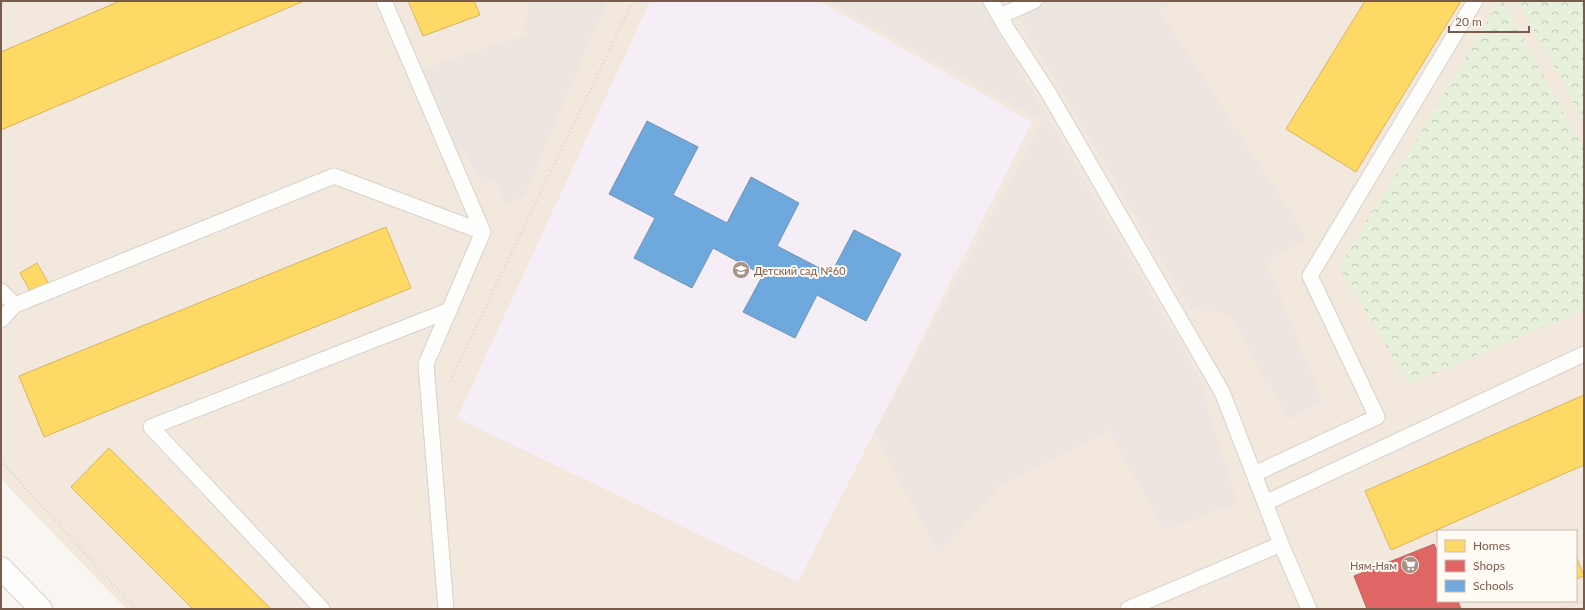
<svg xmlns="http://www.w3.org/2000/svg" width="1585" height="610" viewBox="0 0 1585 610" font-family="Lato,sans-serif">
<style>
.residential{fill:#f2e8de;fill-rule:evenodd}
.industrial{fill:#ede5e0}
.education{fill:#f6eef6}
.forest{fill:url(#forest-crowns)}
.homes{fill:#ffd966;stroke:#d7b45e}
.shops{fill:#e06666;stroke:#c1635e}
.schools{fill:#6fa8dc;stroke:#7291b1}
.lines{fill:none;stroke-linecap:round;stroke-linejoin:round}
.service-casing{stroke:#d7d1cb;stroke-width:17}
.secondary-casing{stroke:#d9d2cb;stroke-width:24}
.path{stroke:#dcd5d0;stroke-width:2.5;stroke-dasharray:1 3;stroke-linecap:butt}
.service{stroke:#fefefd;stroke-width:15}
.secondary{stroke:#fefefd;stroke-width:22}
.labels{text-anchor:middle;dominant-baseline:central;stroke-width:4;stroke-linejoin:round;paint-order:stroke}
.poi-label{font-size:11px;fill:#7a5c4d;stroke:#fffaf3;text-anchor:start}
</style>
<defs>
<pattern id="forest-crowns" width="20" height="18" patternUnits="userSpaceOnUse"><rect width="20" height="18" fill="#e7f0db"/><path d="M2 6a3 3 0 1 1 6 0M12 15a3 3 0 1 1 6 0" fill="none" stroke="#c0c6b4"/></pattern>
</defs>
<rect width="100%" height="100%" fill="#f9f5f0"/>
<path class="residential" d="M1 1H1584V609H126L1 479ZM1438 531H1576V601H1438Z"/>
<path class="industrial" d="M528 1H607L525 195 507 206 495 181 481 185 465 152 447 156 407 73 525 35Z
M827 1H980L1198 374 1237 503 1164 531 1109 430 1001 485 938 554 875 433 1042 121Z
M1008 1H1175L1159 9 1307 238 1267 263 1323 402 1288 420 1229 314 1191 309Z"/>
<path class="education" d="M650 1H819L1032 122 798 582 457 418Z"/>
<path class="forest" d="M1500 1H1503L1584 149V310L1409 384 1339 267Z
M1518 1H1584V122Z"/>
<path class="homes" d="M120 1H304L1 130V52Z
M408 1H474L480 15 423 36Z
M1365 1H1461L1356 172 1286 129Z
M386 227 411 288 44 437 19 376Z
M37 263 49 284 32 294 20 273Z
M1584 395V465L1391 550 1365 491Z
M109 448 271 609H193L71 487Z
M1576 556 1584 576 1576 579Z"/>
<path class="shops" d="M1434 544 1438 553V601H1458L1461 609H1367L1354 576Z"/>
<path class="schools" d="M647 121 698 147 673 195 727 223 751 177 799 203 777 246 831 274 854 230 901 254 866 321 817 295 795 338 743 312 763 275 713 248 692 288 634 258 655 218 609 194Z"/>
<g class="lines">
<defs>
<path id="service" d="M384 1 483 232 426 364 446 609
M991 1 1007 29 1048 92 1222 392 1281 544 1309 609
M1000 16 1034 1
M1 291 15 305 1 320
M15 305 334 176 483 232
M1254 474 1377 417 1310 276 1475 1
M1265 503 1584 354
M322 609 151 427 450 310
M1128 609 1281 544"/>
<path id="secondary" d="M1 568 41 609"/>
</defs>
<use href="#service" class="service-casing"/>
<use href="#secondary" class="secondary-casing"/>
<path class="path" d="M450 381 633 1
M1 461 136 609
M1558 609 1584 602"/>
<use href="#service" class="service"/>
<use href="#secondary" class="secondary"/>
</g>
<defs>
<symbol id="school-disc" viewBox="-11 -11 22 22"><circle r="9.5" fill="#a69286" stroke="#fffaf3"/><path d="M0-5L7-2L0 1L-7-2ZM-4 1L0 2.5L4 1V4Q0 6-4 4Z" fill="#fff"/></symbol>
<symbol id="supermarket-disc" viewBox="-11 -11 22 22"><circle r="9.5" fill="#a69286" stroke="#fffaf3"/><path d="M-6-5.5h2.5l.6 2H6L4.5 2H-2.5L-4.4-4H-6ZM-1.5 3.2a1.3 1.3 0 1 0 .1 0ZM3 3.2a1.3 1.3 0 1 0 .1 0Z" fill="#fff"/></symbol>
</defs>
<g fill-rule="evenodd">
<use href="#school-disc" x="731" y="260" width="20" height="20"/>
<use href="#supermarket-disc" x="1400" y="555" width="20" height="20"/>
</g>
<g class="labels">
<g class="poi-label">
<text x="754" y="270">Детский сад №60</text>
<text x="1397" y="565" text-anchor="end">Ням-Ням</text>
</g>
</g>
<rect width="1585" height="610" fill="none" stroke="#7a5c4d" stroke-width="4"/>
<rect x="1437" y="530" width="140" height="72" fill="#fffaf3" stroke="#cabbb1"/>
<rect x="1445" y="540" width="20" height="12" fill="#ffd966" stroke="#cabbb1"/>
<text x="1473" y="550" font-size="12" fill="#7a5c4d">Homes</text>
<rect x="1445" y="560" width="20" height="12" fill="#e06666" stroke="#cabbb1"/>
<text x="1473" y="570" font-size="12" fill="#7a5c4d">Shops</text>
<rect x="1445" y="580" width="20" height="12" fill="#6fa8dc" stroke="#cabbb1"/>
<text x="1473" y="590" font-size="12" fill="#7a5c4d">Schools</text>
<path d="M1449 26v6h80v-6" fill="none" stroke="#7a5c4d" stroke-width="2"/>
<text x="1455" y="26" font-size="12" fill="#7a5c4d" stroke="#fffaf3" stroke-width="3" paint-order="stroke">20 m</text>
</svg>
